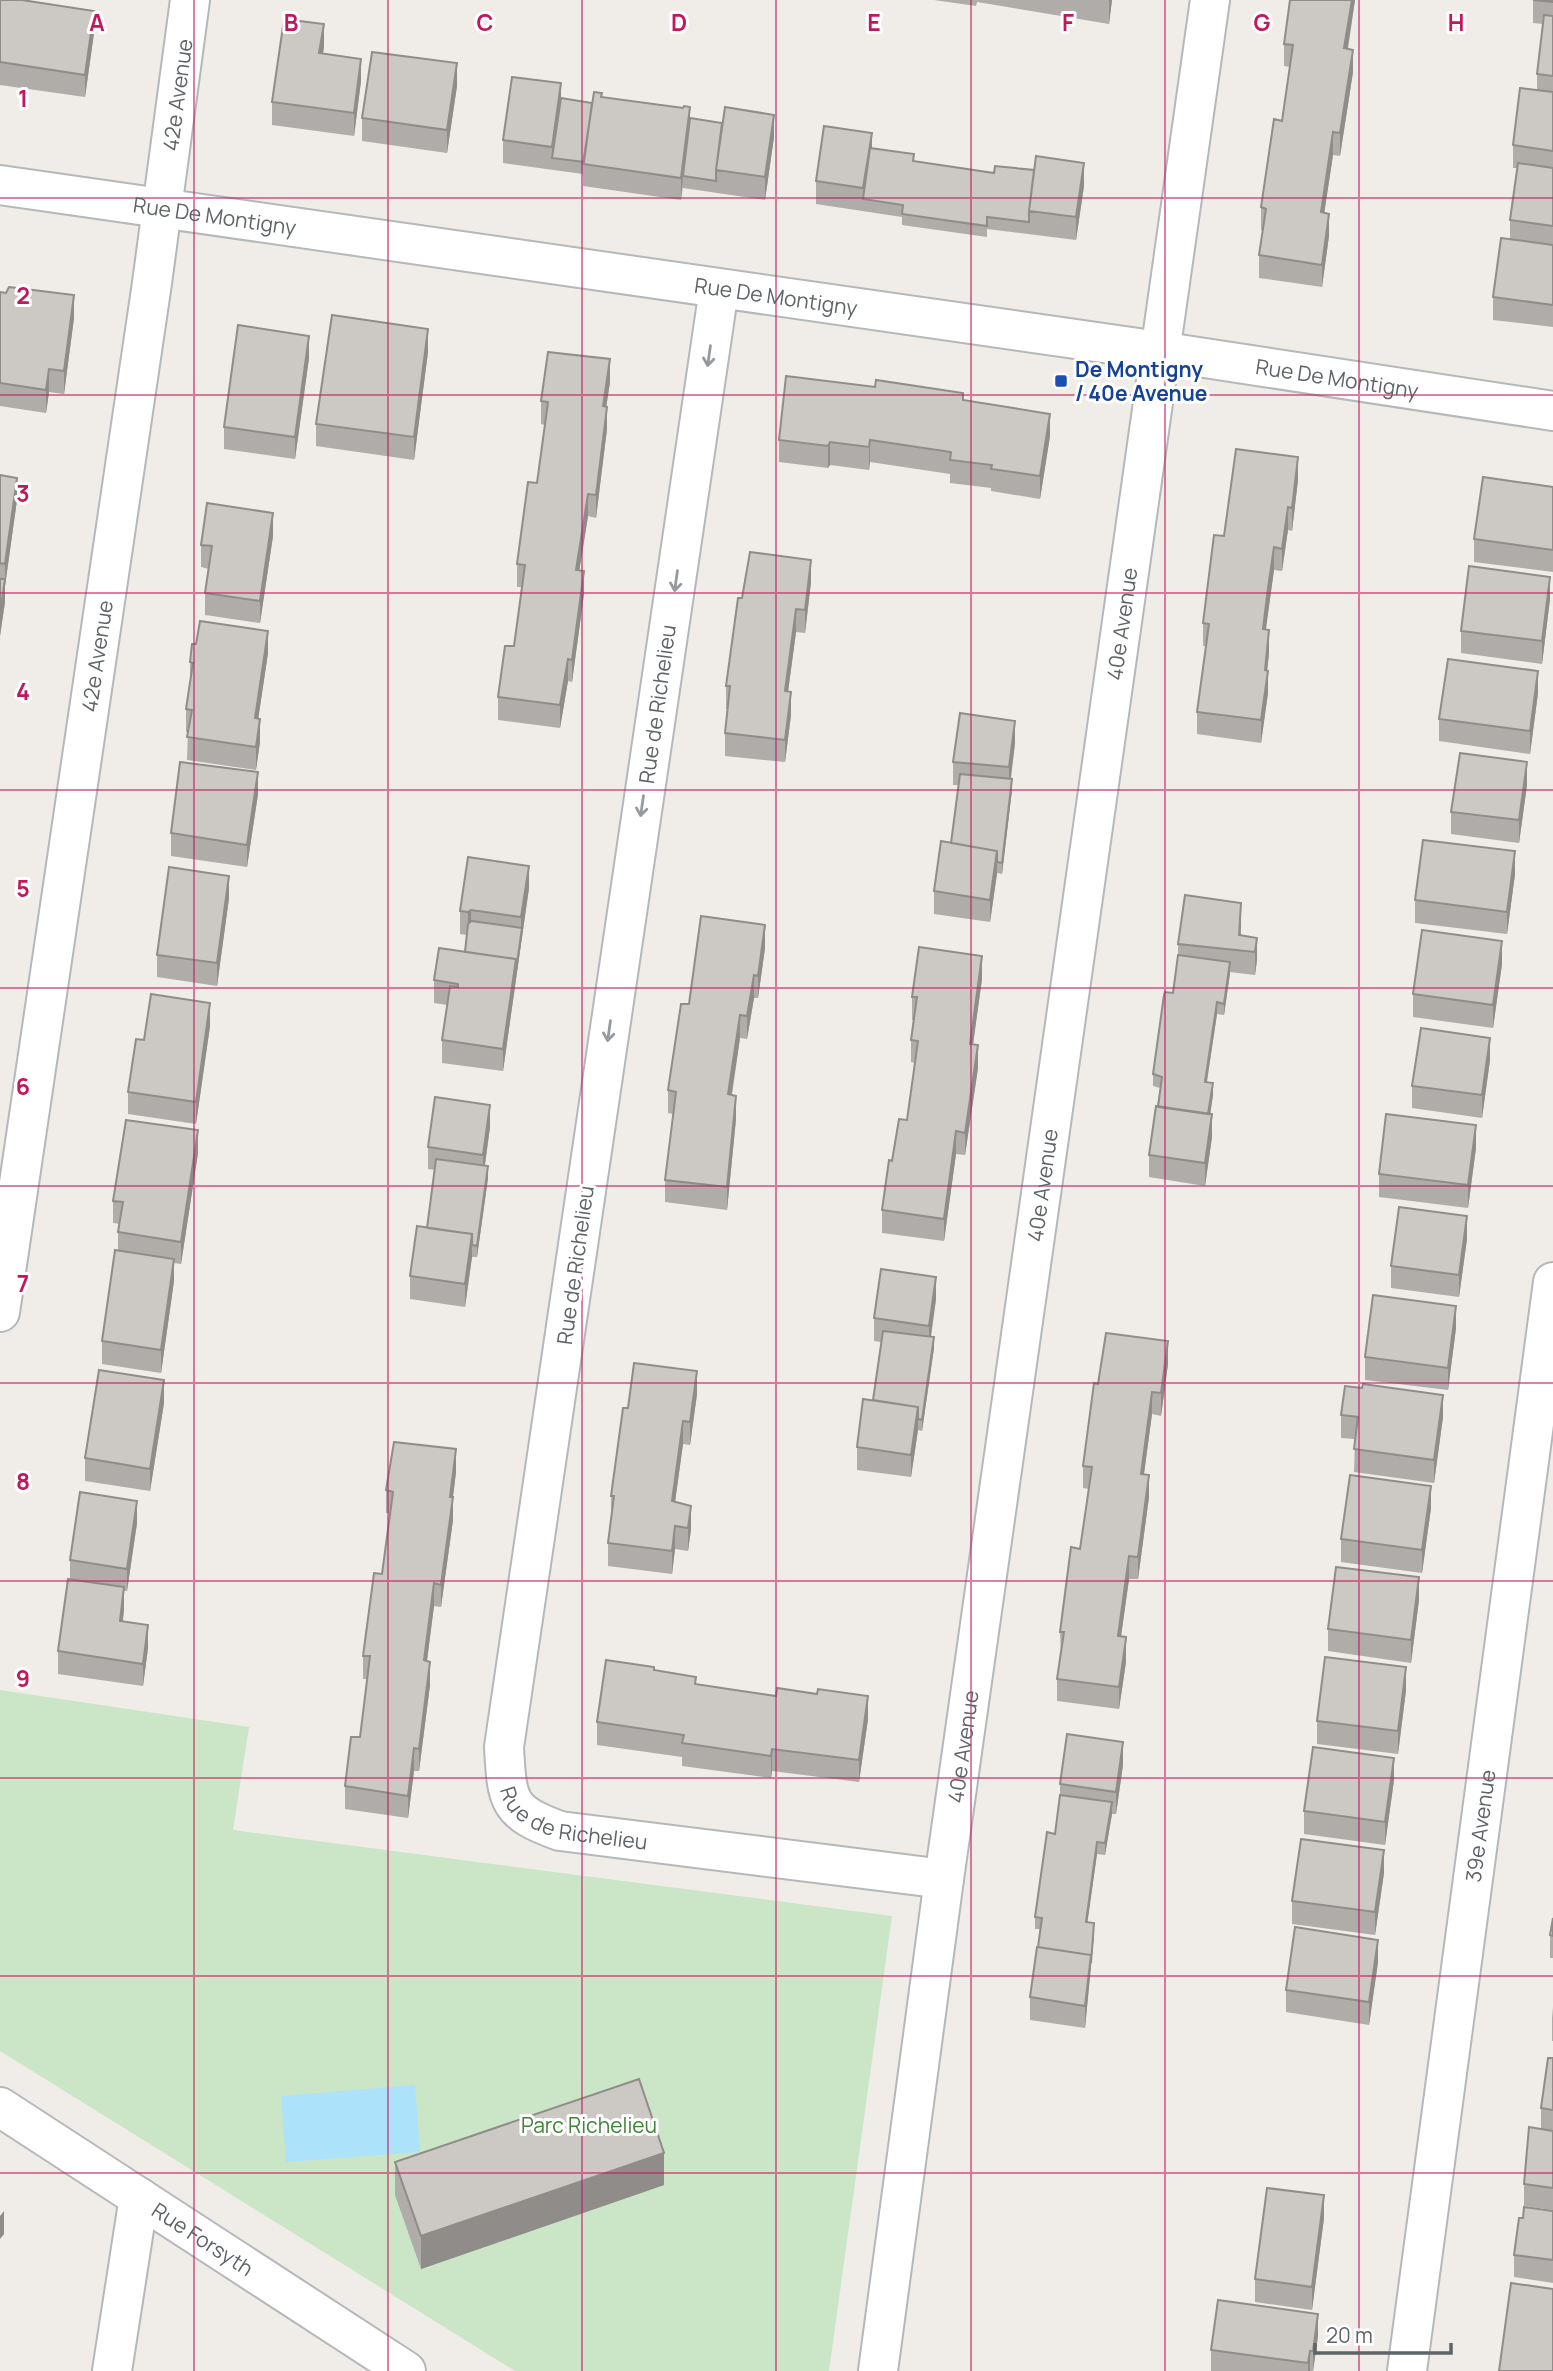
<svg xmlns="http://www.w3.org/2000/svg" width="1553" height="2371" viewBox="0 0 1553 2371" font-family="Manrope,sans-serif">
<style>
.green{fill:#cae6c6}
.water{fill:#ade2fb}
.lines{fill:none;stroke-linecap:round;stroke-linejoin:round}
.minor-casing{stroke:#b5b8bb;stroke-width:42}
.minor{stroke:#fff;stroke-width:38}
.wall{fill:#afaca9}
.shaded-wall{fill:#8f8c89}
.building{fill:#ccc8c4;stroke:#8f8c89;stroke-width:2}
.oneway{stroke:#979a9c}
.grid{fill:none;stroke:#c2185b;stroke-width:2;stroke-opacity:0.55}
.transit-dot{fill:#1a4fb4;stroke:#fff;stroke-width:2.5}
.labels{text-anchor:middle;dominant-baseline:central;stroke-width:6;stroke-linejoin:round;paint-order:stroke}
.street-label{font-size:21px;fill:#5f6467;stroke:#fff}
.transit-label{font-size:21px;font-weight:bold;fill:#164399;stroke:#fff;text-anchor:start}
.park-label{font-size:21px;fill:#3f8439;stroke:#fff}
.grid-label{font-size:23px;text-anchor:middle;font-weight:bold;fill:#c2185b;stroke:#fff;stroke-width:6;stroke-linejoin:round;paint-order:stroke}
</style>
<rect width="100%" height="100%" fill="#f0ede8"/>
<path class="green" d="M0 1690 249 1727 233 1830 892 1916 829 2371H515L0 2051Z"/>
<path class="water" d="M415 2085 420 2152 286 2162 281 2096Z"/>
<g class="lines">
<defs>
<g id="minor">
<path id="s1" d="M0 185 1159 351 1553 411"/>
<path id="s2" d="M719 289 504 1747C507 1801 507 1812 560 1831L944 1879"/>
<path id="s3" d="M0 1312 152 283 190 0"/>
<path id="s4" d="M0 2107 406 2371"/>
<path d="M112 2371 139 2197"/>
<path id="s5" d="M878 2371 944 1879 1210 0"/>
<path id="s6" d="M1407 2371 1553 1282"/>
</g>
</defs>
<use href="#minor" class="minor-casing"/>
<use href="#minor" class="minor"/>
</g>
<path class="wall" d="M0 0 94 33 85 97 0 85Z
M934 0H1112L1109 24 977 2 976 6Z
M1290 0H1355L1348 49 1353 72 1340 156 1333 155 1324 213 1329 236 1322 287 1259 278V255L1263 230H1261V207L1282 121 1290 67 1284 66V44Z
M1533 0H1553V327L1493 320V297L1510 240V220L1517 168H1513V145L1537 90V74L1543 24 1533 23Z
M324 47 323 53 361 81 354 136 272 125V102Z
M457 86 447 153 362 141V118Z
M602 97 774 137 765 200 683 188V186L681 200 583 186V174L503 163V140L561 98 592 103Z
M872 148 914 162 1084 186 1076 240 987 229V237L902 225V217L816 204V181Z
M0 292 74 318 64 394 49 392 46 413 0 406Z
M428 352 414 460 316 446V424Z
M309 358 295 459 224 449V427Z
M610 382 606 407 607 429 596 518 588 516 582 554 579 570 584 594 572 682 568 681 560 728 498 720V697L514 646 522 587H517V564L537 483 545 425 541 424V401Z
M963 400 1050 436 1040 499 991 491V488L950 483V474L870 462 869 470 830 465 828 468 779 462V440Z
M0 475 17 500 5 586V602L0 636Z
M1298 480 1292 531 1288 530 1282 571 1274 570 1268 611 1265 629 1269 653 1267 670 1268 693 1261 743 1197 734V712L1206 646H1203V623L1224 536Z
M1553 487V572L1474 562V539Z
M273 536 260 623 205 615V593L209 569 201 567V545Z
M811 582 805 633 796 632 788 692 791 715 785 762 725 756V733L727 709H726V686L742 598Z
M1550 599 1542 664 1461 653V631Z
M268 653 258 719 260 742 256 770 187 760 188 732H186V709L190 685V662Z
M1538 693 1530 754 1439 741V719Z
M1015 743 1011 779 1012 790 1002 874 997 873 990 922 934 914V891L951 843 958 785H953V762Z
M1527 785 1519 843 1451 834V812Z
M258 794 247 867 171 856V833Z
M1515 874 1507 934 1415 923V900Z
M529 888 503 1071 442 1063V1040L447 1005 434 1003V980L465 952 467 935 460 934V911Z
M229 898 217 986 157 977V955Z
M1241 925V935L1257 938V960L1255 975 1230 972 1224 1015 1217 1014 1207 1082 1213 1095 1210 1114 1212 1137 1205 1186 1149 1177V1155L1160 1088 1153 1086V1074L1173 993 1178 955V944Z
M765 948 758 998H754L747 1039 740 1038 732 1095 736 1119 727 1210 665 1202V1180L673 1114 668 1113V1090L689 1004Z
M1502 964 1493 1028 1413 1017V994Z
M982 979 973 1044 978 1068 965 1155 956 1154 944 1241 882 1233V1210L907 1120 915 1063 911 1062V1040L913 1020H912V997Z
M210 1026 196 1124 128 1114V1092L144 1040Z
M1490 1060 1482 1118 1412 1108V1086Z
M490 1127 485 1166 488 1178 477 1257H472L465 1307 410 1299V1276L427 1228 435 1170 428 1169V1147Z
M1476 1148 1468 1208 1379 1197V1174Z
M198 1153 181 1264 174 1263V1281L161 1373 102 1364V1341L118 1251V1232L120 1224 113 1223V1201Z
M1467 1239 1459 1297 1391 1288V1266Z
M936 1299 931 1337 934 1348 922 1431 918 1430 911 1477 857 1470V1447L873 1400 881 1342 874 1341V1318Z
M1456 1328 1448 1390 1365 1380V1357Z
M1168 1364 1161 1416 1152 1414 1144 1474 1149 1497 1138 1579H1129L1121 1636 1126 1662 1119 1709 1057 1701V1679L1061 1654 1060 1632 1080 1549 1089 1489 1083 1488V1466L1098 1384Z
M697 1394 690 1445 683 1444 675 1502 691 1529 688 1551 675 1549 672 1574 608 1566V1543L611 1518V1496L628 1408Z
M164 1403 150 1491 85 1481V1458Z
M1341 1415 1443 1417 1434 1483 1354 1472 1355 1439 1341 1438Z
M456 1472 453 1497V1520L441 1607 434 1606 427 1661 430 1685 419 1771H414L408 1818 345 1809V1786L360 1737 368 1679H363V1656L382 1574 390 1514 386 1513V1490Z
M1431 1508 1422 1573 1341 1562V1539Z
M137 1523 127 1591H124V1609L123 1621 148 1648 143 1686 58 1674V1651L70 1579V1560Z
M1419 1600 1411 1663 1328 1651V1629Z
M654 1670 696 1684 868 1719 859 1782 772 1771 771 1778 682 1766V1757L597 1745V1722Z
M1406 1690 1398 1754 1317 1744V1721Z
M1123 1765 1116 1814H1112L1105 1855 1097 1854 1087 1922 1094 1935 1085 2028 1030 2020V1997L1041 1929H1035V1917L1055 1834 1060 1795V1784Z
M1394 1780 1385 1845 1304 1834V1811Z
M1384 1873 1375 1935 1292 1924V1901Z
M1553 1918V1958H1550V1935Z
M1378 1962 1369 2025 1286 2012V1990Z
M1553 2007V2041H1552V2018Z
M1553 2058V2210L1524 2206V2184L1541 2129V2108Z
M395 2162 664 2185 421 2269 395 2195Z
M1553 2211V2283L1514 2277V2255L1523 2218Z
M1324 2218 1312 2310 1255 2302V2279Z
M1318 2336 1313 2371H1211V2350Z"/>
<path class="shaded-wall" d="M1109 0H1112L1109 24Z
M1352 0H1355L1344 71V48Z
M94 11V33L85 97V75Z
M324 24V47L319 75V53Z
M1353 50V72L1340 156V133Z
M361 59V81L354 136V113Z
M457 63V86L447 153V130Z
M561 83V106L552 158V147Z
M690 107V130L683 176 681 200V178Z
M774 115V137L765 200V177Z
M1333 132V155L1321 235V212Z
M872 133V156L863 199V211V188Z
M1084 163V186L1076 240V217Z
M1329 214V236L1322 287V265Z
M74 295V318L64 394V371Z
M428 329V352L414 460V437Z
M309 336V358L295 459V437Z
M610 359V382L603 429V406Z
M49 369V392L46 413V390Z
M607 407V429L596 518V495Z
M1050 414V436L1040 499V476Z
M870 440V462L869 470V447Z
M830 442V465L828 468V446Z
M1298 457V480L1292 531V508Z
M17 478V500L5 586V564Z
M588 494V516L576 592V570Z
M1288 507V530L1282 571V549Z
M273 513V536L260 623V601Z
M1274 547V570L1263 651V629Z
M811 560V582L805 633V610Z
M584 571V594L572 682V660Z
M1550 577V599L1542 664V641Z
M5 579V602L0 636V613Z
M796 609V632L785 714V691Z
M1269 630V653L1265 692 1268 671V693L1261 743V720Z
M268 631V653L255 741V718Z
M568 659V681L560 728V705Z
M1538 671V693L1530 754V731Z
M791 692V715L785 762V740Z
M260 719V742L256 770V747Z
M1015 721V743L1009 790V767Z
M1527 762V785L1519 843V820Z
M258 772V794L247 867V845Z
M1012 779V790L1002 874V863Z
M997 851V874L990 922V900Z
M1515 851V874L1507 934V912Z
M529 866V888L503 1071V1049L516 959 521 933V917Z
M229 876V898L217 986V963Z
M1241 903V925L1239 951V935Z
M471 910V933L468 935V912Z
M765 925V948L758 998V976Z
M1257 938V960L1255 975V952Z
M1502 941V964L1493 1028V1005Z
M982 956V979L970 1066V1044Z
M1230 962V974L1224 1015V1004Z
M754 975V998L747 1039V1016Z
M1217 1002V1014L1205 1093V1082Z
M210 1003V1026L196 1124V1102Z
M740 1015V1038L728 1117V1094Z
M1490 1038V1060L1482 1118V1095Z
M978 1045V1068L965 1155V1133Z
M1213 1083V1095L1207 1136V1125Z
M736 1096V1119L727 1210V1187Z
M490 1105V1127L483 1177V1155Z
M1212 1114V1137L1205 1186V1163Z
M1476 1125V1148L1468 1208V1185Z
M198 1130V1153L181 1264V1242Z
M956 1131V1154L944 1241V1219Z
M488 1166V1178L477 1257V1246Z
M1467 1216V1239L1459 1297V1275Z
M472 1234V1257L465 1307V1284Z
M174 1259V1281L161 1373V1350Z
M936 1277V1299L929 1348V1326Z
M1456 1306V1328L1448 1390V1368Z
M934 1337V1348L922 1431V1420Z
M1168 1341V1364L1161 1416V1393Z
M697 1371V1394L690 1445V1422Z
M164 1380V1403L150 1491V1469Z
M1152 1392V1414L1141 1496V1474Z
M1443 1395V1417L1434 1483V1460Z
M918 1407V1430L911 1477V1455Z
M683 1421V1444L672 1524V1501Z
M456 1449V1472L450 1520V1497Z
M1149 1475V1497L1138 1579V1557Z
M1431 1486V1508L1422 1573V1550Z
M453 1497V1520L441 1607V1585Z
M137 1501V1523L127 1591V1569Z
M691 1506V1529L688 1551V1528Z
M675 1526V1549L672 1574V1551Z
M1129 1556V1579L1118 1658V1636Z
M1419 1577V1600L1411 1663V1640Z
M434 1583V1606L424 1683V1660Z
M124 1587V1609L120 1644V1621Z
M148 1625V1648L143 1686V1664Z
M1126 1639V1662L1119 1709V1687Z
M430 1662V1685L419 1771V1749Z
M1406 1667V1690L1398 1754V1731Z
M868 1696V1719L859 1782V1760Z
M1123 1742V1765L1116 1814V1792Z
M414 1748V1771L408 1818V1796Z
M772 1749V1771L771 1778V1756Z
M1394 1758V1780L1385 1845V1822Z
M1112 1802V1814L1105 1855V1843Z
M1097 1842V1854L1086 1933V1922Z
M1384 1850V1873L1375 1935V1912Z
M1094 1923V1935L1085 2028V2006Z
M1378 1940V1962L1369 2025V2002Z
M664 2153V2185L421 2269V2236Z
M1324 2195V2218L1312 2310V2287Z
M4 2211V2234L0 2239V2216Z
M1318 2314V2336L1313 2371V2351Z
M1310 2351V2371H1308V2363Z"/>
<path class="building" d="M0 0H22L94 11 85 75 0 62Z
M1290 0H1352L1344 48 1353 50 1340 133 1333 132 1321 212 1329 214 1322 265 1259 255 1266 209 1261 207 1274 119 1282 121 1293 45 1284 44Z
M1533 0H1553V2Z
M1544 15 1553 16V76L1537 74Z
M284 19 324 24 319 53 361 59 354 113 272 102Z
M372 52 457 63 447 130 362 118Z
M512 77 561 83 552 147 503 140Z
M1520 88 1553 92V151L1513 145Z
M594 92 602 93 601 97 683 108 684 106 690 107 681 178 583 164Z
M561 98 592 103 584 162 552 158Z
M725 107 774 115 765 177 716 170Z
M690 118 722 123 716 170V181L683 176Z
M824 126 872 133 863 188 816 181Z
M870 148 914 154 913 161 994 173 995 166 1034 170 1029 211V222L987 217V226L944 220 902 214 903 205 863 199Z
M1036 156 1084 163 1076 217 1029 211Z
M1518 163 1553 168V226L1510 220Z
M1501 238 1553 245V305L1493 297Z
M9 287 74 295 64 371 49 369 46 390 0 383V292L6 293Z
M332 315 428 329 414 437 316 424Z
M238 325 309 336 295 437 224 427Z
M548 352 610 359 603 406 607 407 596 495 588 494 576 570 584 571 572 660 568 659 560 705 498 697 505 646H514L525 565 517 564 528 482 537 483 548 402 541 401Z
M786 376 875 387 876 380 963 393V400L1050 414 1040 476 991 469 992 465 950 460 951 452 870 440 869 447 830 442 828 446 779 440Z
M1236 449 1298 457 1292 508 1288 507 1282 549 1274 547 1268 588 1263 629 1269 630 1265 670 1268 671 1261 720 1197 712 1209 624 1203 623 1214 535 1224 536Z
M0 475 17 478 5 564 0 563Z
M1483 477 1553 487V550L1474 539Z
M207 503 273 513 260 601 205 593 212 546 201 545Z
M750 552 811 560 805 610 796 609 785 691 791 692 785 740 725 733 730 686H726L738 598H742Z
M1469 566 1550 577 1542 641 1461 631Z
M0 579H5L0 613Z
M200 621 268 631 255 718 260 719 256 747 187 737 192 710 186 709 193 663 190 662 192 644H196Z
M1448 659 1538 671 1530 731 1439 719Z
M960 713 1015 721 1009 767 953 762Z
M1460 753 1527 762 1519 820 1451 812Z
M180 762 258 772 247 845 171 833Z
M960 774 1012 779 1002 863 997 862V851L951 843Z
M1423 840 1515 851 1507 912 1415 900Z
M941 841 997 851 990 900 934 891Z
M468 857 529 866 521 917 471 910 468 912 460 911Z
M169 867 229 876 217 963 157 955Z
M1185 895 1241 903 1239 935 1257 938 1255 952 1178 944Z
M701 916 765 925 758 976 754 975 747 1016 740 1015 728 1094 736 1096 727 1187 665 1180 676 1092 668 1090 681 1004H689Z
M471 921 522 928 516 970V959L465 952 468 924Z
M1422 930 1502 941 1493 1005 1413 994Z
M919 947 982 956 970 1044 978 1045 965 1133 956 1131 944 1219 882 1210 889 1160 892 1161 899 1119 907 1120 918 1041 911 1040 917 997H912Z
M439 948 516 959 503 1049 442 1040 450 986 458 987V984L434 980Z
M1178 955 1230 962 1224 1004 1217 1002 1205 1082 1213 1083 1208 1114 1158 1107 1162 1077 1153 1074 1164 995 1165 992 1173 993Z
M151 994 210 1003 196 1102 128 1092 136 1039 144 1040Z
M1421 1028 1490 1038 1482 1095 1412 1086Z
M435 1097 490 1105 483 1155 428 1147Z
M1156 1106 1212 1114 1205 1163 1149 1155Z
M1386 1114 1476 1125 1468 1185 1379 1174Z
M126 1120 198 1130 181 1242 118 1232 123 1202 113 1201Z
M436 1159 488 1166 477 1246 472 1245V1234L427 1228Z
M1399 1207 1467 1216 1459 1275 1391 1266Z
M417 1226 472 1234 465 1284 410 1276Z
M115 1250 174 1259 161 1350 102 1341Z
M881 1269 936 1277 929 1326 874 1318Z
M1373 1295 1456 1306 1448 1368 1365 1357Z
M883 1331 934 1337 922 1420 918 1419V1407L873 1400Z
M1106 1333 1168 1341 1161 1393 1152 1392 1141 1474 1149 1475 1138 1557 1129 1556 1118 1636 1126 1637V1639L1119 1687 1057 1679 1064 1632H1060L1071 1547 1080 1549 1092 1467 1083 1466 1094 1383 1098 1384Z
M634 1363 697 1371 690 1422 683 1421 672 1501 691 1506 688 1528 675 1526 672 1551 608 1543 614 1496H611L623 1408H628Z
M99 1370 164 1380 150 1469 85 1458Z
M1363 1384 1443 1395 1434 1460 1354 1449 1358 1417 1341 1415 1345 1386 1362 1388Z
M863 1399 918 1407 911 1455 857 1447Z
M394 1442 456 1449 450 1497H453L441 1585 434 1583 424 1660 430 1662 419 1749 414 1748 408 1796 345 1786 351 1737H360L370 1656H363L374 1573 382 1574 393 1492 386 1490Z
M1350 1475 1431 1486 1422 1550 1341 1539Z
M80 1492 137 1501 127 1569 70 1560Z
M1336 1567 1419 1577 1411 1640 1328 1629Z
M68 1579 124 1587 120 1621 148 1625 143 1664 58 1651Z
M1325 1657 1406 1667 1398 1731 1317 1721Z
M606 1660 654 1667V1670L696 1677 695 1684 735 1690 776 1696 777 1688 817 1694 818 1689 868 1696 859 1760 772 1749 771 1756 682 1743 684 1735 597 1722Z
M1067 1734 1123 1742 1116 1792 1060 1784Z
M1313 1747 1394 1758 1385 1822 1304 1811Z
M1060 1795 1112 1802 1105 1843 1097 1842 1086 1922 1094 1923 1091 1963V1955L1038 1947 1042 1918 1035 1917 1047 1832 1055 1834Z
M1301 1839 1384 1850 1375 1912 1292 1901Z
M1553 1918V1936L1550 1935Z
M1295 1927 1378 1940 1369 2002 1286 1990Z
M1037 1947 1091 1955 1085 2006 1030 1997Z
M1548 2058H1553V2110L1541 2108Z
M639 2079 664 2153 421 2236 395 2162Z
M1529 2127 1553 2131V2188L1524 2184Z
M1267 2188 1324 2195 1312 2287 1255 2279Z
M1524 2207 1553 2211V2260L1514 2255 1519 2218H1523Z
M1511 2283 1553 2289V2371H1499Z
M1218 2300 1318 2314 1313 2351H1310L1308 2363 1211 2350Z"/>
<defs><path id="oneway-shaft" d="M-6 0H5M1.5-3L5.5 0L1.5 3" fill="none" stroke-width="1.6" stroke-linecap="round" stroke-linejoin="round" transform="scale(1.75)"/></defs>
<g class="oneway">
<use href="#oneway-shaft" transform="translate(709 356) rotate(98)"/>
<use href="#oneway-shaft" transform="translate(676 581) rotate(98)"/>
<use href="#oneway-shaft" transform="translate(642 806) rotate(98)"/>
<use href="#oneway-shaft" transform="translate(609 1031) rotate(98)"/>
</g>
<path class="grid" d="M194 0V2371M388 0V2371M582 0V2371M776 0V2371M971 0V2371M1165 0V2371M1359 0V2371M0 198H1553M0 395H1553M0 593H1553M0 790H1553M0 988H1553M0 1186H1553M0 1383H1553M0 1581H1553M0 1778H1553M0 1976H1553M0 2173H1553"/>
<rect class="transit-dot" x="1054" y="374" width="14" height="14" rx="3.5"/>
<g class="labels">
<g class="street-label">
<text stroke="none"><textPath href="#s3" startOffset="1230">42e Avenue</textPath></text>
<text stroke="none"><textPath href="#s1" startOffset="217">Rue De Montigny</textPath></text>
<text stroke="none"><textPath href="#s1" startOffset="784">Rue De Montigny</textPath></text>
<text stroke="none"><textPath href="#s1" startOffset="1351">Rue De Montigny</textPath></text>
<text stroke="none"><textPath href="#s5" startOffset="1764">40e Avenue</textPath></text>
<text stroke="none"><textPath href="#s3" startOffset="663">42e Avenue</textPath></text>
<text transform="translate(657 704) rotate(-82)">Rue de Richelieu</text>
<text stroke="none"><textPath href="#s5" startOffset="1197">40e Avenue</textPath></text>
<text transform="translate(575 1265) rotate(-82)">Rue de Richelieu</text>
<text stroke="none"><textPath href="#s5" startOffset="630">40e Avenue</textPath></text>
<text stroke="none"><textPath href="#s2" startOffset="1594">Rue de Richelieu</textPath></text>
<text stroke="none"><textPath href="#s6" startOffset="550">39e Avenue</textPath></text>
<text stroke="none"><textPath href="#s4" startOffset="242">Rue Forsyth</textPath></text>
</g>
<g class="transit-label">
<text x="1075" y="369">De Montigny<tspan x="1075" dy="24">/ 40e Avenue</tspan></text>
</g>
<g class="park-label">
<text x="589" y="2125">Parc Richelieu</text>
</g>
</g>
<g class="grid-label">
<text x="97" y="31">A</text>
<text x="291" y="31">B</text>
<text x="485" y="31">C</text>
<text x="679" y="31">D</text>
<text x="874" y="31">E</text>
<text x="1068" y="31">F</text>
<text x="1262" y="31">G</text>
<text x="1456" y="31">H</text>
<text x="23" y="107">1</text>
<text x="23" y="304">2</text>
<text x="23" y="502">3</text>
<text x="23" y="700">4</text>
<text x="23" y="897">5</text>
<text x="23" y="1095">6</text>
<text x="23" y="1292">7</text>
<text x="23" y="1490">8</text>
<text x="23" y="1687">9</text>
</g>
<path d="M1315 2343v10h136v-10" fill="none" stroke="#5f6467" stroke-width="3.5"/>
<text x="1326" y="2343" font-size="21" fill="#5f6467" stroke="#ffffff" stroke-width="5" paint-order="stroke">20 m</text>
</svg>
